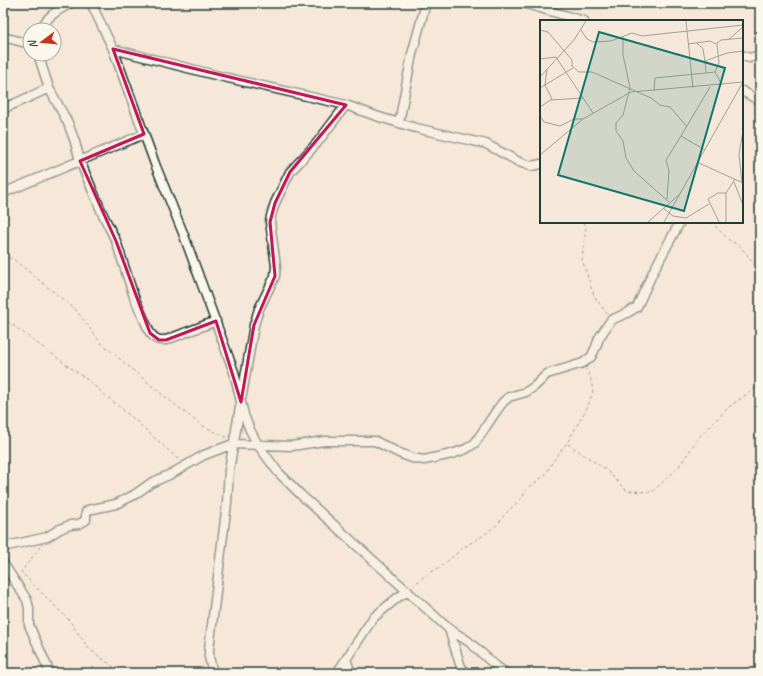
<svg xmlns="http://www.w3.org/2000/svg" width="763" height="676" viewBox="0 0 763 676" font-family="Caveat,sans-serif">
<style>
.lines{fill:none;stroke-linecap:round;stroke-linejoin:round}
.minor-casing{stroke:#1f3d34;stroke-width:11}
.path{stroke:#1f3d34;stroke-width:1;stroke-dasharray:3 3;stroke-linecap:butt}
.minor{stroke:#fbf7ec;stroke-width:8}
.marked{fill:none;stroke:#c2185b;stroke-width:3;stroke-linejoin:round}
.inset-road{fill:none;stroke:#9fa397;stroke-width:1}
.view{fill:#0f766e;fill-opacity:0.15;stroke:#0f766e;stroke-width:2}
.inset-edge{fill:none;stroke:#1f3d34;stroke-width:2}
</style>
<rect width="100%" height="100%" fill="#f5e7d9"/>
<filter id="ink" filterUnits="userSpaceOnUse"><feTurbulence type="fractalNoise" baseFrequency=".025" numOctaves="2"/><feDisplacementMap in="SourceGraphic" scale="8" xChannelSelector="R" yChannelSelector="G"/><feConvolveMatrix kernelMatrix="1 2 1 2 8 2 1 2 1" color-interpolation-filters="sRGB"/></filter>
<g filter="url(#ink)">
<g class="lines">
<defs>
<path id="minor" d="M91 3 113 49 155 164 183 233 234 372 244 415 250 430 258 445 278 472 301 495 449 629 460 664 464 673
M523 3 584 21
M41 30C46 16 59 10 71 3
M3 37 30 44
M113 49 215 75 346 105 376 116 399 123 412 54 426 3
M742 55 749 58 760 55
M49 88 68 123 75 142 80 161 103 215 116 241 134 297 150 333 155 338 159 340H166L216 321
M742 91 760 101
M3 109 49 88 38 54
M399 123 416 128 486 144 519 162 531 166 541 164
M3 193 144 134
M242 395 254 325 259 309 275 276 276 266 270 222 271 216 275 203 290 172 317 143 346 105
M3 547 47 537 60 529 70 525 79 524 86 520V512L88 510 116 504 134 495 151 483 171 474 204 455 233 444 292 446 324 441H375L399 453 412 458 424 460 452 454 466 449 475 443 497 410 503 402 509 397 526 392 535 386 547 374 583 363 591 357 596 347 599 338 611 320 627 313 637 307 654 270 680 222
M3 563 27 600 29 608V625L50 673
M449 629 468 641 496 666 506 673
M346 659 351 673
M213 673 209 657V649L227 503 229 470 240 407
M337 673 373 618 397 598 408 591"/>
</defs>
<use href="#minor" class="minor-casing"/>
<path class="path" d="M584 222 586 229 582 259 594 296 607 314
M711 222 729 240 740 246 760 271
M3 256 13 259 76 310 101 343 159 392 201 425 228 438
M3 318 86 379 135 420 179 460
M568 444 605 469 627 491 652 492 678 468 699 437 730 406 760 385
M40 547 21 572 69 620 89 649 122 673
M412 586 425 576 443 565 464 547 481 537 498 524 505 514 522 498 527 489 545 475 553 461 567 443 588 406 593 391 590 376 586 369"/>
<use href="#minor" class="minor"/>
</g>
</g>
<path d="M0 0H763V676H0ZM113 49 346 105 290 172 275 203 270 222 275 276 254 325 241 402 216 321 166 340H159L150 333 116 241 80 161 144 134Z" fill="#f5e7d9" fill-opacity=".55" fill-rule="evenodd"/>
<path class="marked" d="M113 49 346 105 290 172 275 203 270 222 275 276 254 325 241 402 216 321 166 340H159L150 333 116 241 80 161 144 134Z"/>
<g transform="translate(540 20)">
<rect width="203" height="203" fill="#f5e7d9"/>
<path class="inset-road" d="M146 1 153 68M0 10 8 12 32 40V46L39 52H52L111 78 120 85 130 87 147 107M41 10 47 19 53 22 71 21 92 13 102 16 203 5M83 17V35L90 68 83 95 76 103V111L83 121 86 138 94 151 129 182M189 19 203 7M157 23 163 29 165 41 187 33 203 31M148 24 170 21 176 24 181 20 203 18M177 24 179 43 175 52 182 65M0 39 16 37 53 93M165 41 166 53 175 52M0 57 34 20 46 1M0 68 33 48M114 71 115 58 166 53M11 80 43 78M0 87 12 79 5 65 7 49M0 96 4 102 20 106 34 99H43L91 72 203 62M165 130 141 116 170 67M0 135 43 99M159 143 203 163M194 162 203 185M202 163 199 134 203 111M127 179 129 151 126 140 141 116M123 188 133 196 146 198 169 184M108 202 141 173M124 202 203 62M179 202 168 179 178 173H186L195 159M186 202V173"/>
<path class="view" d="M59 12 185 48 144 191 18 155Z"/>
<rect width="203" height="203" class="inset-edge"/>
</g>
<rect width="763" height="676" fill="none" stroke="#fbf7ec" stroke-width="16"/>
<rect x="8" y="8" width="747" height="660" fill="none" stroke="#1f3d34" stroke-width="1.5" filter="url(#ink)"/>
<g transform="translate(42 42) rotate(254)"><circle r="19" fill="#fbf7ec" stroke="#a3ada2"/>
<path d="M0-3L7 15L0 10L-7 15Z" fill="#c8321e"/>
<text y="-6" font-size="11" font-weight="bold" text-anchor="middle" fill="#1f3d34">N</text>
</g>
</svg>
